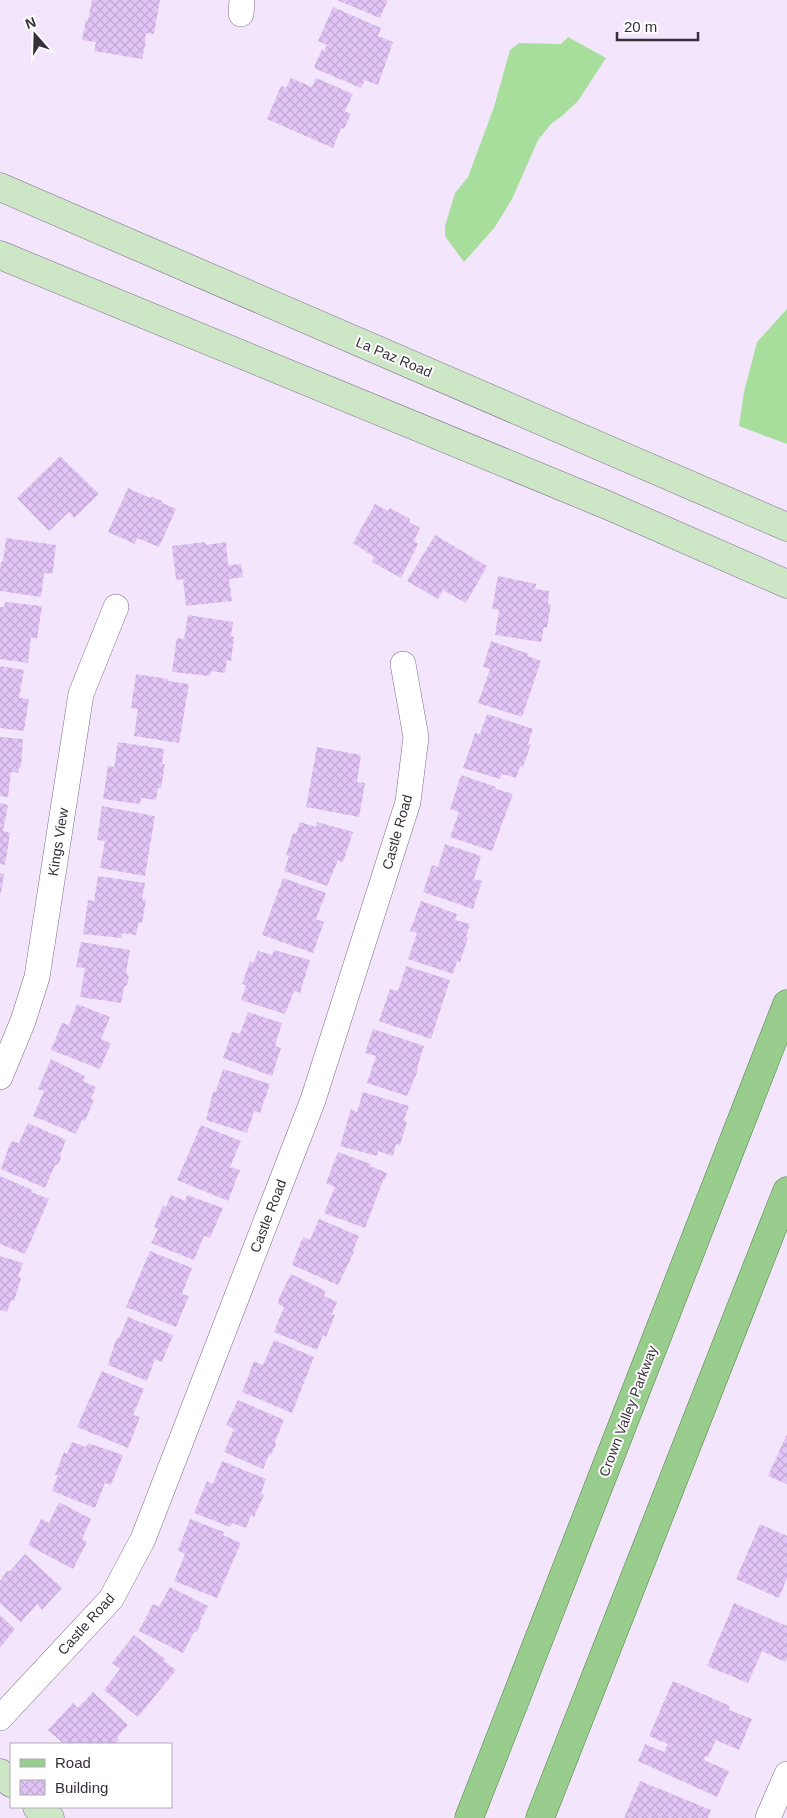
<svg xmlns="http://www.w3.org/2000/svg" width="787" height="1818" viewBox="0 0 787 1818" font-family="Helvetica,sans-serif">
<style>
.grass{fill:#a8de9c}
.building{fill:url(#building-cross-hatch)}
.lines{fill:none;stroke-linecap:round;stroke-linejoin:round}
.street-casing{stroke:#7a6c84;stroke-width:26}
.secondary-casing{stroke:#7a6c84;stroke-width:29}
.primary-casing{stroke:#4a813f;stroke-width:29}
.street{stroke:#fff;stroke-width:25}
.secondary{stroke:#cce6c6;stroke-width:28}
.primary{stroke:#99cd8d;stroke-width:28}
.labels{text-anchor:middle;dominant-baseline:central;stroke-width:4;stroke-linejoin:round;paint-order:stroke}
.street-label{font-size:14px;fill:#37303b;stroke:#fff}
</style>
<defs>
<pattern id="building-cross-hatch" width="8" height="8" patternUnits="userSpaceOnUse" patternTransform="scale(1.25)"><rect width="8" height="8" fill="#e2c4f6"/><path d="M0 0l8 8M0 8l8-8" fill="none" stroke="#c2a9d4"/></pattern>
</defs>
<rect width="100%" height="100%" fill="#f3e6fc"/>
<path class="grass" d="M568 37 606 58 578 101 563 115 551 124 538 140 512 199 495 227 464 262 445 236V226L455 193 468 177 494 107 510 50 519 43 561 44Z
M787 309V444L739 426 744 392 757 342Z"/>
<path class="building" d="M92 0H160L154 34 146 33 145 40 146 41 142 59 94 51 96 42 82 40 86 20 88 21Z
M337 0H388L380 18Z
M333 7 381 28 378 36 393 42 378 85 365 80 361 88 316 69 314 67 322 49 324 51 327 45 318 41Z
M291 78 312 87 316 78 353 94 345 111 351 114 344 129 341 128 333 148 267 119 281 86 286 88Z
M60 456 99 494 74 518 69 512 49 531 17 498Z
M128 488 150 498 152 497 162 501V503L176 509 159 547 137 538 135 544 108 532Z
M375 504 388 511 390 508 410 519 409 522 420 528 414 541 418 544 401 578 372 562 374 557 353 543Z
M435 535 487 566 466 603 443 590 438 599 407 581Z
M6 538 56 545 53 571 52 574 44 573 41 597 0 591V570L1 562 3 561Z
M205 542 206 545 226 542 228 565 241 564 243 577 229 579 232 601 186 606 183 579 176 580 172 546Z
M498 576 536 584 535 589 549 591 548 604H551L547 628 544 627 541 642 495 635 499 610 492 609Z
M5 602 42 606 37 639 31 637 28 663 0 659V607H4Z
M188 615 233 622 231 636 234 637 231 661 227 660 225 673 211 671 210 676 172 672 176 643 177 638 184 639Z
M491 641 529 654 528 656 541 661 522 717 478 703 490 669 483 667Z
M0 666 24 670 19 698 29 699 24 731 0 728Z
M136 674 168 679V681L189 684 179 743 134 736 138 709 131 708Z
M487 714 533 729 528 744H531L523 767 520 766 516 778 502 774 500 779 463 768 475 733 480 734Z
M0 737 23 739 21 768 19 767 18 773 11 772 8 797 0 796Z
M118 742 164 749 162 764H165L161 788H158L156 800 141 798 140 804 103 799 108 766 114 767Z
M317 747 361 755 357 782 365 783 359 817 306 807Z
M461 775 496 787V789L513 794 492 851 450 837 459 812 450 809Z
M0 803 8 805 3 831 10 833 5 865 0 864Z
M102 806 155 816 145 876 100 868 105 841 97 840Z
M300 822 316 827 317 822 353 832 343 862 338 860 327 886 284 871 289 856 286 855 293 833 296 834Z
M445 844 481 856 474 879 482 881 473 909 423 892 432 865 438 867Z
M0 873 4 874 1 893H0Z
M98 876 145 883 142 899 146 900 142 923 139 922 136 935 122 933V938L83 934 88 900 94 901Z
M283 878 326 893 316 919 324 922 313 953 262 935Z
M421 901 457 914 455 920 470 924 466 937 468 938 460 962 457 961 453 974 408 959 417 933 410 931Z
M81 942 130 950 126 973 129 976 127 985 124 987 121 1003 80 997 85 968 76 967Z
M274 950 310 960 300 993 294 991 285 1014 241 1000 246 985 242 984 250 961 253 963 258 951 272 955Z
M406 966 450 980 431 1039 379 1021 390 989 398 991Z
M77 1004 110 1017 101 1039 111 1043 100 1069 51 1050 62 1023 69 1025Z
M248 1012 282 1023 275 1046 281 1048 272 1076 223 1058 232 1032 240 1034Z
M373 1029 424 1046 417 1068 418 1070 407 1096 367 1083 376 1056 365 1053Z
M51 1059 85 1076 83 1081 96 1087 91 1099 94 1100 85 1121 82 1120 76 1134 33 1116 44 1091 38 1089Z
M223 1069 270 1084 260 1113 254 1111 247 1133 206 1120 213 1092 216 1091Z
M363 1092 409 1106 404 1120 407 1122 400 1145 396 1144 393 1156 378 1151 377 1156 340 1146 351 1109 357 1112Z
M28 1123 66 1140 60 1155 61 1158 58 1164 55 1165 45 1188 1 1169 10 1144 12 1141 19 1143Z
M201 1125 241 1141 230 1167 240 1170 228 1201 177 1180Z
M338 1152 371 1164 370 1166 387 1173 384 1181 383 1180 365 1228 324 1213 335 1187 326 1183Z
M0 1176 32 1190 31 1192 49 1199 25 1254 0 1244Z
M171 1195 185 1201 187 1195 223 1208 210 1238 204 1236 194 1260 151 1243 158 1229 154 1227 163 1206 166 1207Z
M319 1219 359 1236 353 1250 354 1252 338 1285 292 1265 301 1241H302L304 1237 310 1240Z
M150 1251 192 1268 182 1294 189 1296 176 1327 126 1307Z
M0 1256 23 1263 18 1277 21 1278 14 1301 11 1300 7 1312 0 1310Z
M291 1274 326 1291 324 1296 337 1302 332 1314 335 1315 326 1337 323 1335 317 1350 274 1332 284 1307 278 1304 279 1298Z
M128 1317 173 1335 162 1362 155 1359 147 1381 108 1365 116 1339 119 1338Z
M274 1340 314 1357 292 1413 242 1392 254 1361 263 1365Z
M102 1371 144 1389 133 1415 140 1417 128 1448 77 1427Z
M238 1400 284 1420 275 1441 276 1444 272 1453 269 1455 263 1469 224 1452 234 1429 226 1425Z
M787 1434V1484L768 1476Z
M72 1442 86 1447 88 1443 123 1455 111 1485 105 1483 95 1508 52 1491 58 1475H55L64 1452 67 1454Z
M222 1461 266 1479 261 1493 264 1495 254 1517 251 1515 246 1528 232 1523 230 1527 194 1513 207 1481 213 1484Z
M59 1502 91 1519 82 1539 87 1542 73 1569 28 1545 41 1519 49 1523Z
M190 1519 224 1532 223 1535 241 1543 217 1598 174 1581 185 1554 178 1550Z
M760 1524 787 1536V1578L779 1598 736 1579Z
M25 1554 62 1588 42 1610 37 1604 21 1622 0 1603V1581L7 1571H10Z
M170 1587 208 1606 200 1621 201 1623 197 1632H194L183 1653 139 1631 153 1604 159 1607Z
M734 1603 787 1626V1658L785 1662 762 1651 748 1683 707 1666Z
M0 1615 15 1629 0 1648Z
M134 1635 165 1659 164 1661 176 1670 138 1717 104 1690 120 1669 112 1663Z
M673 1681 730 1706 729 1710 752 1719 739 1750 716 1740 708 1757 705 1756 704 1760 729 1771 717 1797 638 1761 645 1744 664 1752 668 1744 649 1736Z
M93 1692 128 1725 117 1737 119 1740 115 1744H64L48 1730 73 1703 78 1708Z
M640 1781 711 1810 708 1818H624Z"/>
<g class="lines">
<defs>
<path id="street" d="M241 14 242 0
M0 1077 23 1021 37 977 81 694 116 607
M0 1718 111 1599 143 1539 313 1100 408 802 416 737 403 664
M768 1818 787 1774"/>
<path id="secondary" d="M0 187 787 527
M0 255 607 505 787 584
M0 1773 11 1783
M37 1807 50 1818"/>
<path id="primary" d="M469 1818 787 1004
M540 1818 787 1191"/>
</defs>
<use href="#street" class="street-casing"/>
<use href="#secondary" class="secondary-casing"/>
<use href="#primary" class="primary-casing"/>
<use href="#street" class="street"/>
<use href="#secondary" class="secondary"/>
<use href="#primary" class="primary"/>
</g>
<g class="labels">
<g class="street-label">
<text transform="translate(394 357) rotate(23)">La Paz Road</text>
<text transform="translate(397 832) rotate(-74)">Castle Road</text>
<text transform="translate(58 842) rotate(-81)">Kings View</text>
<text transform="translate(268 1216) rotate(-69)">Castle Road</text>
<text transform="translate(628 1411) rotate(-69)">Crown Valley Parkway</text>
<text transform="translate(86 1624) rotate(-48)">Castle Road</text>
</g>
</g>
<rect x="10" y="1743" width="162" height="65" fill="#ffffff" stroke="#afacb1"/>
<rect x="20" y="1759" width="25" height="8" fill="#99cd8d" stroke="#afacb1"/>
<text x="55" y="1768" font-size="15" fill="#37303b">Road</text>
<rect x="20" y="1780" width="25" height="15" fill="url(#building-cross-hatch)" stroke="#afacb1"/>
<text x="55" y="1793" font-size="15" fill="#37303b">Building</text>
<g transform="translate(35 35) rotate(340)" stroke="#ffffff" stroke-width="4" paint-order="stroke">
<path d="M0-4L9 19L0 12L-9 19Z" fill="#37303b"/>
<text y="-8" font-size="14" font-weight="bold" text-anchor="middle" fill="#37303b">N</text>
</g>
<path d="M617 32v8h81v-8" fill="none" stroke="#37303b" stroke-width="2.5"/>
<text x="624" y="32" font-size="15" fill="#37303b" stroke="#ffffff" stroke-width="4" paint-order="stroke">20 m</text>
</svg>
